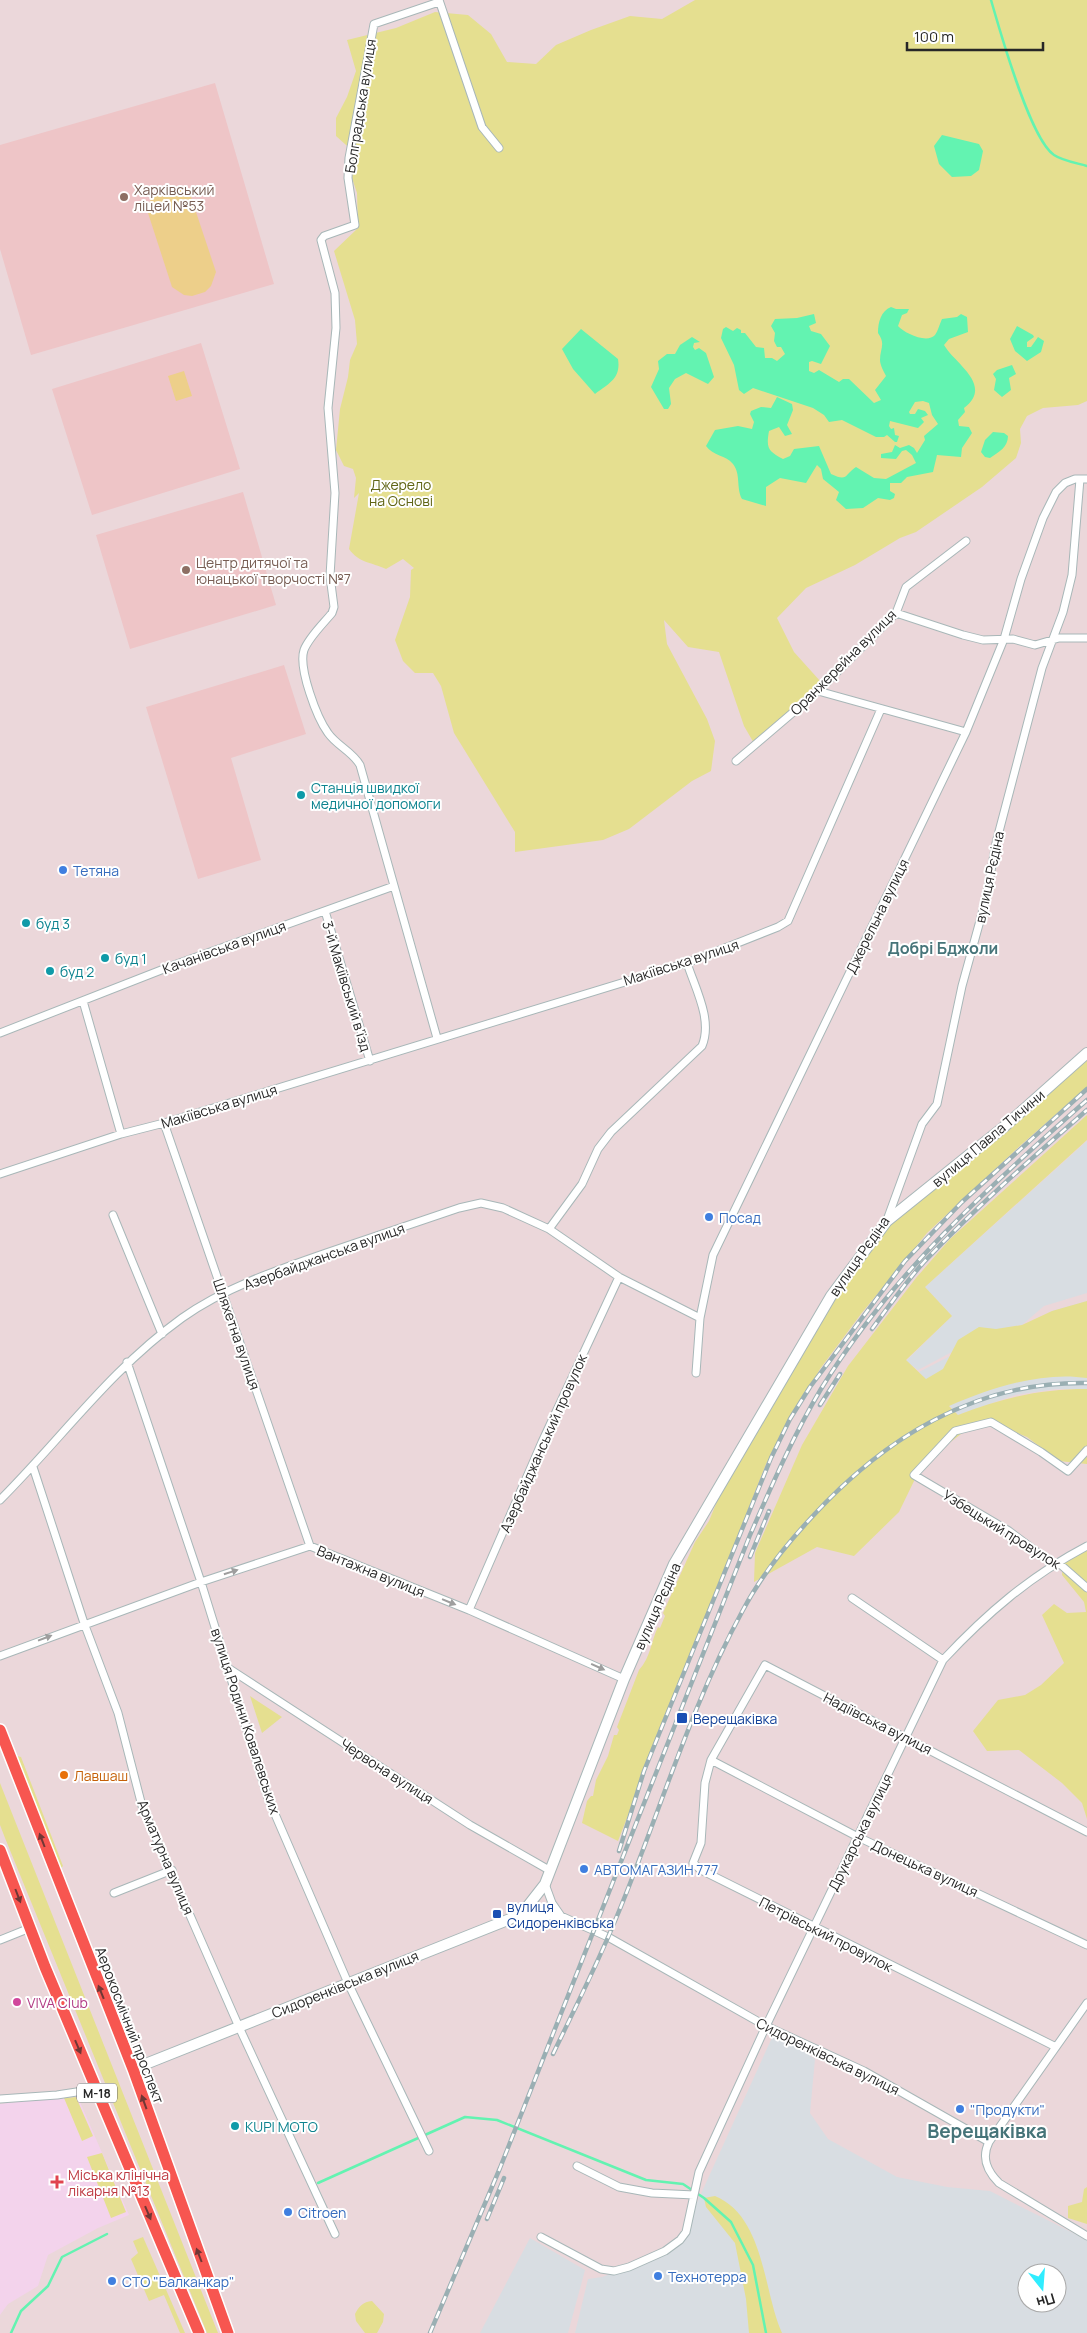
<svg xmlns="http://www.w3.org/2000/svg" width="1087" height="2333" viewBox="0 0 1087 2333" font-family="Manrope,sans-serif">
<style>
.industrial{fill:#d8dde2;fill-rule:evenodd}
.education{fill:#eec5c7}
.medical{fill:#f3d3ec}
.green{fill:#e5df90}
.pitch{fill:#edcf8a}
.water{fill:#63f3b1}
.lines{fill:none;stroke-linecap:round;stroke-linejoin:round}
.stream{stroke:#63f3b1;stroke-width:2.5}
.street-casing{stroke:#a8b7b8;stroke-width:9}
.secondary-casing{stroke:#a8b7b8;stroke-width:12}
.primary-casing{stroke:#fff;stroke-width:14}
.street{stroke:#fff;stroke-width:7}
.secondary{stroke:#fff;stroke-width:10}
.primary{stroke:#f75650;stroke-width:11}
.rail-casing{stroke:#9aafb3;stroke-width:4.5}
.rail{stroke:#fff;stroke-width:2.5;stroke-dasharray:8;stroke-linecap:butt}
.oneway{fill:#9e9e9e}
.oneway2{fill:#703735}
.education-dot{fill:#8d6e63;stroke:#fff;stroke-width:2}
.culture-dot{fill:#0f9aa8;stroke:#fff;stroke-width:2}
.shop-dot{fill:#3f7fe0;stroke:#fff;stroke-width:2}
.transit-dot{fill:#1a4fb4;stroke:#fff;stroke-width:2}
.food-dot{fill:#e8710a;stroke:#fff;stroke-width:2}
.hotel-dot{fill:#d1479c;stroke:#fff;stroke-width:2}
.health-dot{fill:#e0444e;stroke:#fff;stroke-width:2}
.labels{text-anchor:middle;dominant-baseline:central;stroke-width:4;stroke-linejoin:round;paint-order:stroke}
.shield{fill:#fff;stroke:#686868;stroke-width:1}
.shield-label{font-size:12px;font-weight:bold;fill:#272727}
.street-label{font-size:14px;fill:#272727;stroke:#fff}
.education-label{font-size:14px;fill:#785e54;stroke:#fff;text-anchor:start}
.park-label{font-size:14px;fill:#606515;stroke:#fff}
.culture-label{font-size:14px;fill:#0d838f;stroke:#fff;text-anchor:start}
.shop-label{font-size:14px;fill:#366cbe;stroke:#fff;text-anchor:start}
.transit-label{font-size:14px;fill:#164399;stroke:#fff;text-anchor:start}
.food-label{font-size:14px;fill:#c56008;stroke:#fff;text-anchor:start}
.hotel-label{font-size:14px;fill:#b23c85;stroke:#fff;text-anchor:start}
.health-label{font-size:14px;fill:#be3a42;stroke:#fff;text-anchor:start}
.quarter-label{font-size:16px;font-weight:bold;fill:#467479;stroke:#fff}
.district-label{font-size:19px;font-weight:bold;fill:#467479;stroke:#fff}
</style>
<rect width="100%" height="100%" fill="#ebd7da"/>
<path class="industrial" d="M1087 1141V1293L1044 1306 1022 1325 999 1329 1027 1328 1052 1311 1087 1301V1389H1056L1015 1395 958 1415 919 1372 950 1356 984 1344 950 1353 918 1370 906 1361 952 1316 925 1287Z
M775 2031 815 2059 810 2113 828 2139 897 2177 947 2187 990 2191 1087 2240V2333H575L588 2279 602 2277 629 2267 680 2240ZM1027 2273H1057V2303H1027Z
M530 2238 585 2270 568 2333H480Z"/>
<path class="education" d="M215 83 274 284 31 355 0 249V145Z
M201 343 240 469 92 515 52 389Z
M243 492 276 605 130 649 96 535Z
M284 665 306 734 231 758 261 860 198 879 146 707Z"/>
<path class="medical" d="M77 2095 129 2215 98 2228 48 2255 38 2286 8 2304 0 2315V2104Z"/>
<path class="green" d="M695 0H1087V401L1078 405 1043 408 1027 416 1020 429 1021 443 1016 458 982 487 916 532 900 538 855 565 806 588 777 618 794 652 821 682 755 745 744 726 719 652 688 647 664 620 667 644 707 719 715 741 711 771 692 781 629 829 603 840 515 852V832L454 733 441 686 433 673H415L403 661 395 640 410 597 411 570 414 568 403 559 386 569C371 562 359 563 349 549L359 493 354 498 356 478 353 469 344 466 336 450 340 409 348 377 350 360 357 344 355 320 334 251 358 228 357 193 352 178 355 153 336 136V118L347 97 356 71 347 40 396 28 435 12 468 15 491 34 507 62 536 64 556 45 591 30 630 16 662 19Z
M1087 1053V1087L1021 1145 927 1233 861 1314 820 1369 766 1464 618 1841 582 1823 587 1801 591 1796H593L596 1780 608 1756 614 1735H617L619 1730 617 1727 639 1670C651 1657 651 1641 658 1627L660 1628 665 1616 663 1613 695 1542 709 1521 718 1499 813 1335 845 1284 888 1224Z
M1087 1115V1140L925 1287 952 1316 906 1360 926 1379 943 1369 958 1340 979 1327 996 1329 1022 1325 1052 1311 1087 1301V1378C1042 1371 990 1388 949 1406L958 1415C1002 1398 1039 1389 1087 1389V1464L1059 1461 1027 1437 991 1422 969 1428 932 1456 914 1475V1481L899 1512 854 1556 817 1547 754 1582 755 1553 802 1445 848 1366 916 1278 950 1239Z
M1087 1546V1819L1082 1803 1062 1783 1019 1750 987 1751 973 1731 998 1700 1025 1695 1041 1685 1064 1663 1042 1615 1054 1604 1067 1613 1086 1612 1084 1602 1062 1575 1063 1559Z
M250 1696 282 1717 262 1733Z
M17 1756 21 1757 63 1866 60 1869Z
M0 1783 218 2333H207L5 1838 0 1825Z
M76 2097 93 2136 82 2141 64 2098Z
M102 2153 126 2212 111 2218 87 2157Z
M1087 2187V2224L1068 2218V2206L1082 2202 1084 2189Z
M715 2196C765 2217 763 2291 782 2333H749L746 2299 735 2243 706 2207 704 2198Z
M143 2237 185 2333H180L164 2295 149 2301 131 2259 138 2253 133 2241Z
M372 2301 384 2314 383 2322 377 2333H365L356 2321 355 2314C359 2306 363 2302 372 2301Z"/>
<path class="pitch" d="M170 186 184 190 191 197 216 272 211 286 205 292 192 296 184 295 172 287 148 213 151 197 158 190Z
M184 371 192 396 176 401 168 376Z"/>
<path class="water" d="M942 135 979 144 983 151 979 170 971 176 952 177 939 164 934 146Z
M891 307 896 309H909L907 313 902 315 898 326C904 333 927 344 935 335 938 331 940 323 942 319L957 317 961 314 967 317 968 332 949 339 944 345C955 364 994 385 964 408L965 412 958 420 959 426 969 427 972 433 962 448 961 457 937 455 933 472 907 477 901 483H890V491L895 494 894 498 890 500 878 498 863 508 846 509 836 500 839 492 823 479 821 469 817 465 806 483 780 478 766 487V506L742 499C736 488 741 474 733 464 726 455 713 456 706 446L715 430 738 426 752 429 754 422 750 414 751 411 761 407 771 408 777 397 792 404 793 410 787 425 792 434 785 436 779 427 769 431C766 448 768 451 783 459L790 456 794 449 819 446 831 474C848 482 844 475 856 467L874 478 886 479 916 463 912 455 906 450 902 451 896 459 881 458V454L892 452 895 445 900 448 909 445 914 448 917 453 925 440 924 436 938 424 932 415 929 403 923 401 915 402 909 412 910 414H915L918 409 925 411 928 415 921 418 924 422 918 428 890 421 889 426 891 429 894 428 895 435 899 436 897 442H895L887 435 884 437H876L842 420 829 422 824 415 813 408 753 388 744 394 739 390 734 365 721 338 723 329 726 327 733 331 737 328 741 330V333H745L756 347 764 348 765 358H772L777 361 785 354 781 347H777L774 341 775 333 771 326 775 319 797 318 814 314 816 323 809 326 811 331 821 334 830 346 821 364 812 361 809 362V371L814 373 819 370 839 382 843 379H849L874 403 881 400 875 390 886 376C884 372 880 365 880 360 880 349 886 344 878 333 878 322 881 311 891 307Z
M1017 326 1033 335 1034 337 1027 342V347H1031L1038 337 1044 341 1041 352 1027 361 1015 351 1010 339Z
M581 329 618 359C621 378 610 383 595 394L573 369 562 349Z
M692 337 700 342 694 343 693 347 695 350 699 348 706 353 714 377 708 384 686 373 675 379 669 388 671 404 668 409H664L651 387 659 369 658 361 667 354H675L680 345Z
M1012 365 1016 374 1009 378 1011 390 1002 397 994 390 996 379 993 374 997 370Z
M993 432 1004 433 1008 436C1008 447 999 452 990 458L985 457 981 452 985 440Z"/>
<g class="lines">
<path class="stream" d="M991 0C1000 31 1030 139 1054 155 1063 161 1077 163 1087 166
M318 2183 465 2117 497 2120 646 2180 683 2184 704 2198 731 2222 753 2265 766 2333
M11 2333 21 2311 48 2286 62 2257 107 2234"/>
<defs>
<path id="street" d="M439 0 482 127 499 148
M896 613 963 635 983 640 1013 639 1035 645 1059 638H1087
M818 691 966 732
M736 761 818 691 896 613 906 587 966 541
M325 911 370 1061
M83 1001 121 1134
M0 1033 174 965 394 886
M437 1038 360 765C352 751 337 746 328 733 317 718 298 668 304 650 309 637 323 624 332 613L334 607 330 576 335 493 328 408 336 328 335 293 321 240 324 236 355 225 348 178 349 158 374 24 439 2
M164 1123 310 1546
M0 1174 121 1134 164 1123 687 963 778 927 788 921 881 709
M113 1215 162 1334
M887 1220 922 1124 937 1104 962 986 986 899 996 843 1042 668 1063 612 1072 575 1080 479
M549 1229 582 1184 598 1149 611 1132 702 1046C713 1020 695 988 687 963
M127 1362 201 1582 268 1798 348 1983 429 2151
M696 1373 700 1318 713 1255 966 732 1004 639 1021 579 1043 518 1056 492 1065 483 1075 479H1087
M1087 1450 1068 1471 1041 1452 991 1422 955 1431 914 1475 1009 1531 1053 1564 1061 1565 1087 1588
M33 1467 84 1623 118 1713 142 1806 239 2027 335 2234
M0 1500C62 1438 110 1370 182 1318 224 1288 277 1270 326 1253 371 1238 415 1223 459 1208L481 1203 503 1208 549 1229 619 1277 700 1318
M852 1598 943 1660
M469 1610 542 1442 619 1277
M0 1656 201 1582 310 1546 469 1610 624 1679
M228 1668 470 1825 549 1870
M711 1760 858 1837 1087 1945
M545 1884 552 1903 561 1916
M114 1893 172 1870
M513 1919 530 1916H561L608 1937 766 2026 864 2071 989 2142C981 2158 987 2171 999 2183L1087 2236
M0 1940 30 1928
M1056 2047 701 1870 693 1863 701 1843 705 1783 711 1760 765 1665 1087 1832
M0 2099 57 2095 96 2089
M989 2142 1087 2003
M577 2166 619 2187 652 2193 694 2195
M541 2237 601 2269 614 2271 629 2267 665 2251 680 2240 686 2232 699 2172 766 2026 943 1660C987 1613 1030 1576 1087 1546"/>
<path id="secondary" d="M133 2069 510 1919 527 1907 545 1884 624 1679 674 1564 831 1296 887 1221 1005 1126 1087 1053"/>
<path id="primary" d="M0 1730 133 2069 228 2333
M0 1850 45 1967 199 2333"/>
</defs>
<use href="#street" class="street-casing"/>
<use href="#secondary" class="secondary-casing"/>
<use href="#primary" class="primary-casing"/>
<use href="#street" class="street"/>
<use href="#secondary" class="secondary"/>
<use href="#primary" class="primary"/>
<defs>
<path id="rail" d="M872 1329C889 1306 905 1283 924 1262 975 1208 1031 1159 1087 1110
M820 1405 840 1374
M750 1557 769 1511
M619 1851 644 1771 771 1458 790 1419 810 1387 905 1261 962 1202 1087 1089
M553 2054C575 2008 598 1963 617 1916 659 1815 690 1707 743 1610 761 1576 785 1546 811 1518 884 1438 976 1381 1087 1383
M487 2219 504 2178
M430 2333 500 2168 750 1535C772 1485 793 1436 821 1389 891 1275 988 1187 1087 1100"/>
</defs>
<use href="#rail" class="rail-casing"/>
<use href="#rail" class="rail"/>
</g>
<defs><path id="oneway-solid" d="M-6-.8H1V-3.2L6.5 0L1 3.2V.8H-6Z" transform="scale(1.25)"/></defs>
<g class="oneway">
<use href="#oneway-solid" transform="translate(231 1572) rotate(-18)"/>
<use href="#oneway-solid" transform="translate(449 1602) rotate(22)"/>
<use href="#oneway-solid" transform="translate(45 1638) rotate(-21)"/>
<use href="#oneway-solid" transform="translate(598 1667) rotate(24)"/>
</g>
<g class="oneway2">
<use href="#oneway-solid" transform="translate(42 1840) rotate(-111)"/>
<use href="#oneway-solid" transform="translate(18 1896) rotate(69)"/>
<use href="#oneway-solid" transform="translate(101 1992) rotate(-112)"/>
<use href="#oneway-solid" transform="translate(78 2047) rotate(67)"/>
<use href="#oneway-solid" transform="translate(144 2102) rotate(-110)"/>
<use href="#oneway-solid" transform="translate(148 2213) rotate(67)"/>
<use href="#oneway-solid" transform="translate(199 2255) rotate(-111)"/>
</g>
<g class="education-dot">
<circle cx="124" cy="197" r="5"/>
<circle cx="186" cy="570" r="5"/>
</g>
<g class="culture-dot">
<circle cx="301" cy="795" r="5"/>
<circle cx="26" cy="923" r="5"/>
<circle cx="105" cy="958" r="5"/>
<circle cx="50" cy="971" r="5"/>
<circle cx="235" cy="2126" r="5"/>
</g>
<g class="shop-dot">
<circle cx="63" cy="870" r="5"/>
<circle cx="709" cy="1217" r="5"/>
<circle cx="584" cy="1869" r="5"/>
<circle cx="960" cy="2109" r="5"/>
<circle cx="288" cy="2212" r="5"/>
<circle cx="658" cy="2276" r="5"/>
<circle cx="112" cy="2281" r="5"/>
</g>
<g class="transit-dot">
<rect x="676" y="1712" width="12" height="12" rx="2.5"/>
<rect x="492" y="1909" width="10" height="10" rx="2.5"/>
</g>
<circle class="food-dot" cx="64" cy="1775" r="5"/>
<circle class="hotel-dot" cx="17" cy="2002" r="5"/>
<path class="health-dot" d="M54.5 2174.5h5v5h5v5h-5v5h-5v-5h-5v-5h5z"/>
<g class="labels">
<rect class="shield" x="77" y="2083.5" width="40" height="19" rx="4"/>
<g class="shield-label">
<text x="97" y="2093">М-18</text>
</g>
<g class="street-label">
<text transform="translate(360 106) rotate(-81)">Болградська вулиця</text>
<text transform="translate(843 662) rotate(-45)">Оранжерейна вулиця</text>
<text transform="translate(989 877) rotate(-78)">вулиця Рєдіна</text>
<text transform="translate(877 916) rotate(-64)">Джерельна вулиця</text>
<text transform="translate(224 947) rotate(-20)">Качанівська вулиця</text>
<text transform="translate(681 962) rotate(-18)">Макіївська вулиця</text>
<text transform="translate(347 986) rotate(73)">3-й Макіївський в’їзд</text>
<text transform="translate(219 1106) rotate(-17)">Макіївська вулиця</text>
<text transform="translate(988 1138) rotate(-40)">вулиця Павла Тичини</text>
<text transform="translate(324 1256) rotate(-20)">Азербайджанська вулиця</text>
<text transform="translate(859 1256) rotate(-55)">вулиця Рєдіна</text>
<text transform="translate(237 1334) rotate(71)">Шляхетна вулиця</text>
<text transform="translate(543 1443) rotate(-66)">Азербайджанський провулок</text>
<text transform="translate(1002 1529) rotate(32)">Узбецький провулок</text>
<text transform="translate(371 1571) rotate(22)">Вантажна вулиця</text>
<text transform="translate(657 1606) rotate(-66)">вулиця Рєдіна</text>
<text transform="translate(246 1721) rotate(72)">вулиця Родини Ковалевських</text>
<text transform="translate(878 1723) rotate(27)">Надіївська вулиця</text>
<text transform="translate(387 1771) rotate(33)">Червона вулиця</text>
<text transform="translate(860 1832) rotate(-64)">Друкарська вулиця</text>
<text transform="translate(166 1857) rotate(67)">Арматурна вулиця</text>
<text transform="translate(925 1868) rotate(25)">Донецька вулиця</text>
<text transform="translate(826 1934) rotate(27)">Петрівський провулок</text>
<text transform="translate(345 1984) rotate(-22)">Сидоренківська вулиця</text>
<text transform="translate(130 2025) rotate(69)">Аерокосмічний проспект</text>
<text transform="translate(828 2056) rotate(26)">Сидоренківська вулиця</text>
</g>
<g class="education-label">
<text x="134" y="189">Харківський<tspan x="134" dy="16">ліцей №53</tspan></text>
<text x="196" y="562">Центр дитячої та<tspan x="196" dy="16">юнацької творчості №7</tspan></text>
</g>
<g class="park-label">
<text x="401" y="484">Джерело<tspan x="401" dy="16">на Основі</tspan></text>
</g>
<g class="culture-label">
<text x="311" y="787">Станція швидкої<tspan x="311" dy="16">медичної допомоги</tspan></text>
<text x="36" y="923">буд 3</text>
<text x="115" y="958">буд 1</text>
<text x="60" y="971">буд 2</text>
<text x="245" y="2126">KUPI MOTO</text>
</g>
<g class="shop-label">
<text x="73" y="870">Тетяна</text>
<text x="719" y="1217">Посад</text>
<text x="594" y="1869">АВТОМАГАЗИН 777</text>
<text x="970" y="2109">"Продукти"</text>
<text x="298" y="2212">Citroen</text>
<text x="668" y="2276">Технотерра</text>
<text x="122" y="2281">СТО "Балканкар"</text>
</g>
<g class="transit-label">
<text x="693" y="1718">Верещаківка</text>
<text x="507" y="1906">вулиця<tspan x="507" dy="16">Сидоренківська</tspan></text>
</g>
<g class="food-label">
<text x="74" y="1775">Лавшаш</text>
</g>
<g class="hotel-label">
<text x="27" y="2002">VIVA Club</text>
</g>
<g class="health-label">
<text x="68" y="2174">Міська клінічна<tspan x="68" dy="16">лікарня №13</tspan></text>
</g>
<g class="quarter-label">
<text x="943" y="948">Добрі Бджоли</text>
</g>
<g class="district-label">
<text x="987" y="2131">Верещаківка</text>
</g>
</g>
<g transform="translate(1042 2288) rotate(163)"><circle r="24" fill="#ffffff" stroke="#a9a9a9"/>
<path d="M0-4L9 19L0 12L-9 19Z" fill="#30edff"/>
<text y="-8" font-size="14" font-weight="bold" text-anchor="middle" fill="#272727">Пн</text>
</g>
<path d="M907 42v8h136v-8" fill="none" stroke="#272727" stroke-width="2.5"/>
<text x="914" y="42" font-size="15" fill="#272727" stroke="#ffffff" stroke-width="4" paint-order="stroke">100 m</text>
</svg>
